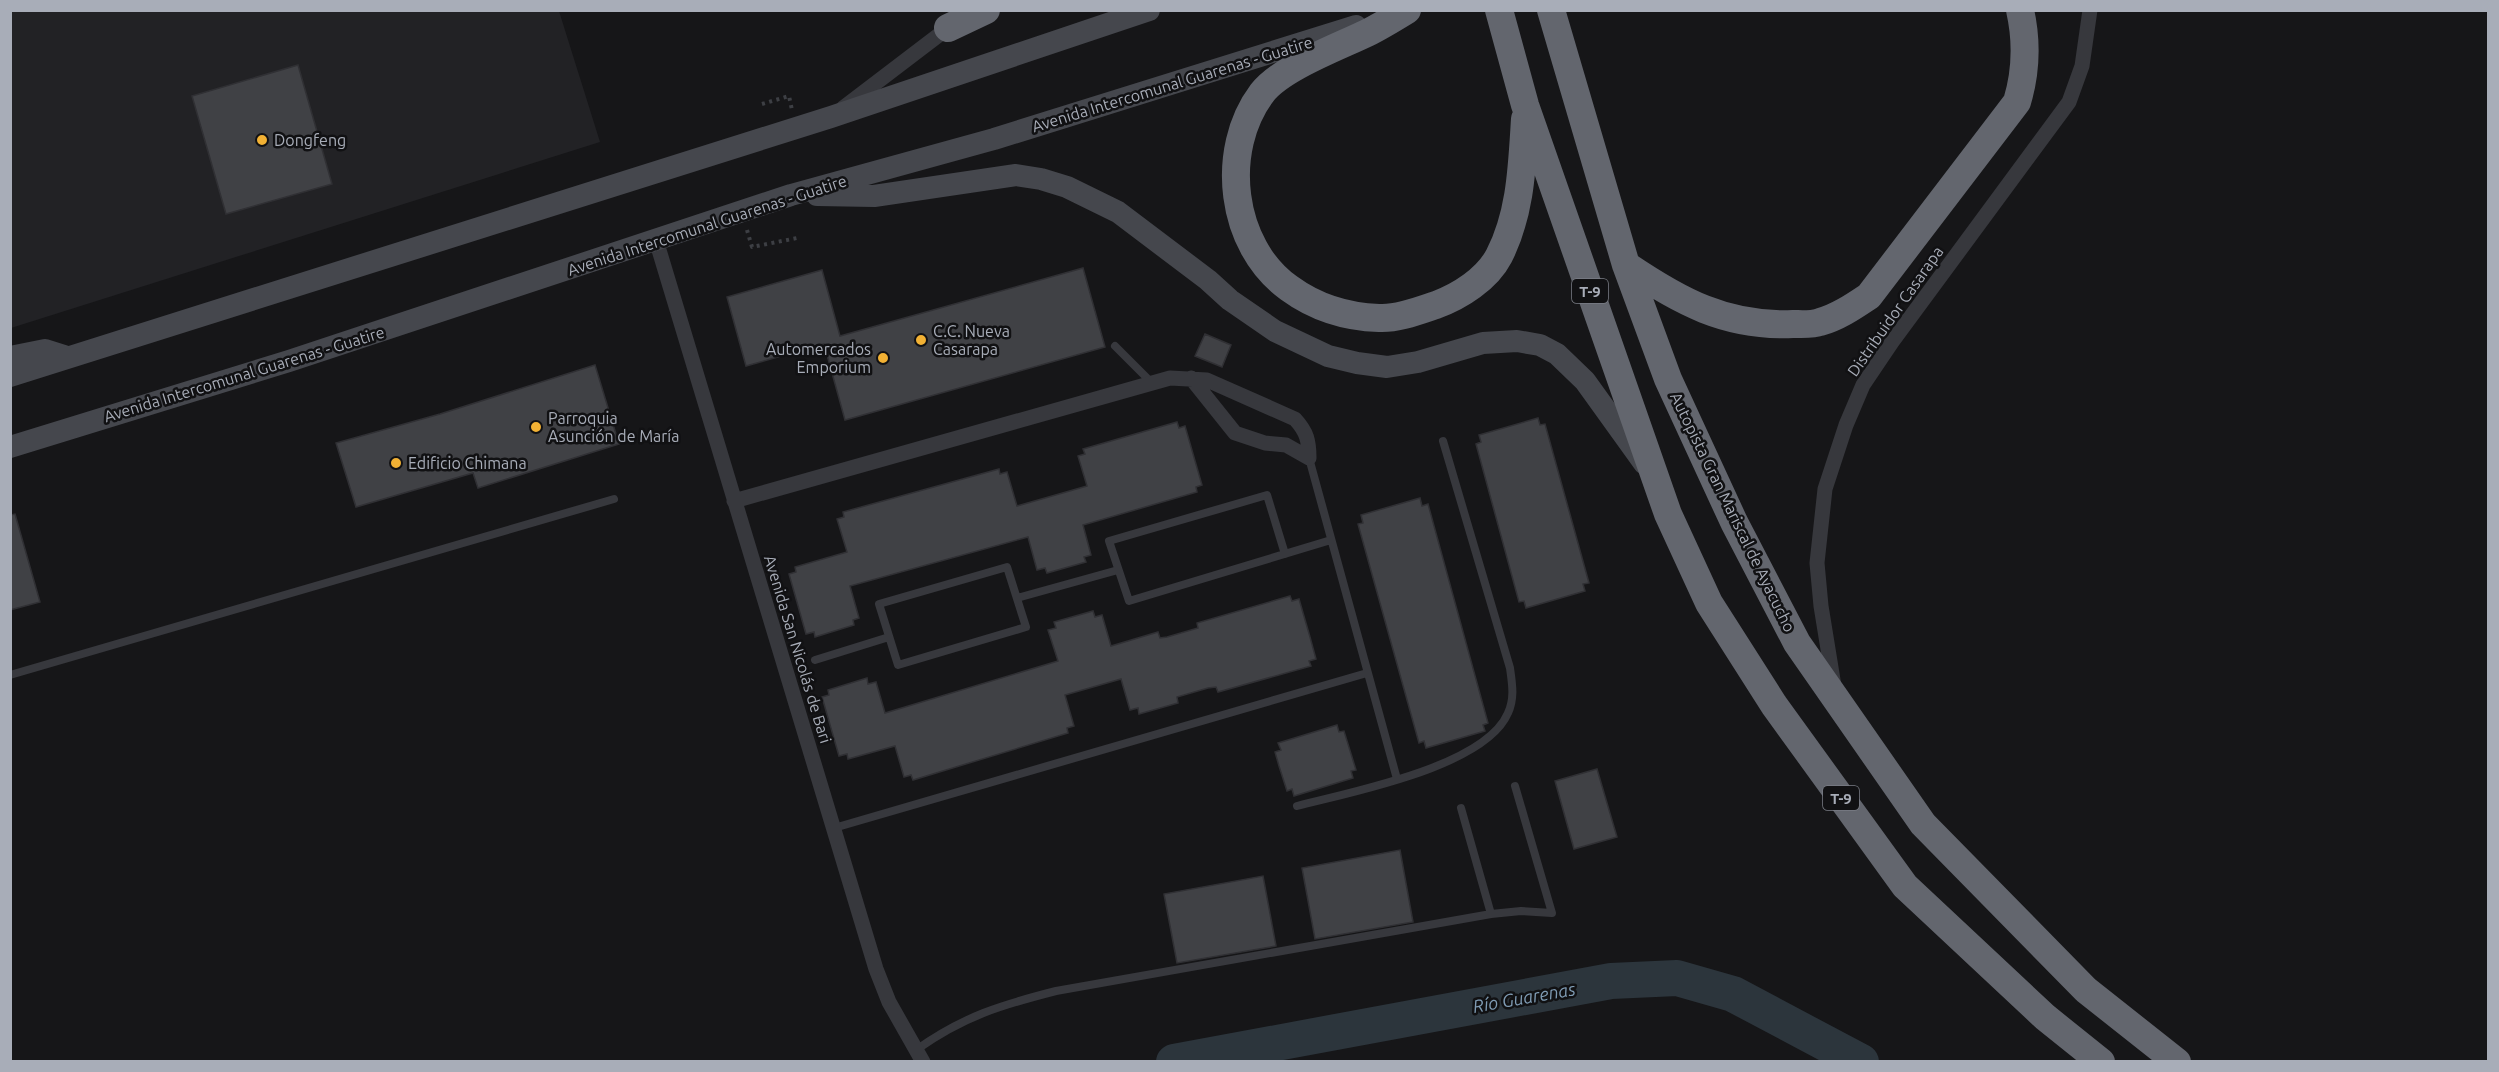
<svg xmlns="http://www.w3.org/2000/svg" width="2499" height="1072" viewBox="0 0 2499 1072" font-family="Ubuntu,sans-serif">
<style>
.built{fill:#222225}
.lines{fill:none;stroke-linecap:round;stroke-linejoin:round}
.river{stroke:#2c353c;stroke-width:36}
.building{fill:#404145;stroke:#303034;stroke-width:1.5}
.path{stroke:#3d3f44;stroke-width:4;stroke-dasharray:3 4.5;stroke-linecap:butt}
.lane{stroke:#37383d;stroke-width:8}
.street{stroke:#37383d;stroke-width:15}
.secondary{stroke:#45474d;stroke-width:22}
.highway{stroke:#63666e;stroke-width:28}
.poi-dot{fill:#f2b134;stroke:#111113;stroke-width:2}
.labels{text-anchor:middle;dominant-baseline:central;stroke-width:5;stroke-linejoin:round;paint-order:stroke}
.shield{fill:#111113;stroke:#7b7e86;stroke-width:1.5}
.shield-label{font-size:15px;font-weight:bold;fill:#a8adb8}
.street-label{font-size:16px;fill:#a8adb8;stroke:#111113}
.poi-label{font-size:16px;fill:#a8adb8;stroke:#111113;text-anchor:start}
.water-label{font-size:18px;font-style:italic;fill:#7f9bb3;stroke:#111113}
</style>
<rect width="100%" height="100%" fill="#161618"/>
<path class="built" d="M11 11H559L600 142 11 328Z"/>
<g class="lines">
<path class="river" d="M1174 1062 1611 981 1677 978 1733 994 1861 1062"/>
</g>
<path class="building" d="M298 65 332 184 226 214 192 96Z
M1083 268 1105 347 845 420 824 344 746 366 727 297 822 270 840 336Z
M1205 334 1231 345 1222 367 1195 356Z
M595 365 619 444 478 488 473 473 356 507 336 443 440 414Z
M1538 418 1540 425 1545 424 1589 583 1583 584 1585 591 1526 608 1524 601 1519 602 1476 444 1481 442 1479 435Z
M1177 422 1179 428 1185 426 1202 485 1196 487 1197 492 1083 525 1091 555 1084 557 1086 562 1047 573 1045 568 1037 570 1028 537 850 586 859 618 853 620 854 625 815 637 814 632 806 634 789 574 796 572 795 567 847 552 837 519 844 517 843 512 999 469 1000 474 1007 472 1017 506 1087 486 1078 456 1085 454 1083 449Z
M1420 498 1422 506 1428 504 1488 723 1483 725 1485 731 1426 748 1424 741 1419 743 1358 524 1363 523 1361 515Z
M15 514 40 602 10 610V515Z
M1290 596 1292 601 1299 599 1310 637 1316 659 1309 661 1311 666 1218 692 1216 687 1208 688 1177 697 1178 703 1139 714 1138 708 1130 710 1121 679 1065 695 1074 726 1067 728 1068 733 913 780 911 775 904 777 895 746 848 759 847 754 839 756 822 697 829 695 828 690 867 678 868 684 876 682 885 713 1058 661 1048 630 1056 628 1054 622 1093 611 1095 617 1102 615 1111 646 1158 632 1160 638 1167 637 1198 628 1197 623Z
M1337 725 1339 732 1344 731 1356 770 1351 771 1353 778 1294 796 1292 789 1287 791 1279 766 1275 752 1281 750 1278 743Z
M1597 769 1617 837 1574 849 1555 781Z
M1400 850 1413 922 1315 939 1302 868Z
M1263 876 1276 946 1177 963 1164 894Z"/>
<g class="lines">
<path class="path" d="M762 104 789 96 792 110
M747 230 752 247 797 238"/>
<path class="lane" d="M1115 346 1151 382
M1309 458 1397 779
M1285 554 1267 495 1109 541 1129 601 1331 540
M1007 567 1026 627 898 665 879 604Z
M1017 598 1118 570
M815 660 889 637
M10 675 614 499
M1297 806C1350 792 1485 767 1508 713 1515 698 1512 683 1510 668L1443 441
M1461 808 1491 914
M834 828 1367 673
M916 1050C964 1016 1001 1005 1056 991L1491 914 1521 911 1552 913 1515 786"/>
<path class="street" d="M843 108 948 28 950 22
M656 240 876 969 889 1002 923 1062
M1191 378 1235 433 1265 443 1286 445 1309 458
M734 501 1170 378 1207 380 1295 419C1307 432 1309 441 1309 458
M1834 686 1821 606 1817 563 1825 489 1846 425 1863 385 1892 342 2069 102 2082 66 2090 10"/>
<path class="secondary" d="M817 195 874 196 1016 175 1041 179 1067 187 1118 212 1208 280 1230 300 1275 331 1328 356 1357 363 1387 367 1418 362 1483 343 1517 341 1540 345 1557 354 1585 381 1644 463
M10 357 45 350 64 356
M10 376 831 117 1149 10
M10 447 289 361 791 195 994 139 1356 26"/>
<path class="highway" d="M1407 10C1394 18 1381 26 1367 33 1338 47 1281 68 1262 93 1219 150 1230 246 1289 288 1315 307 1347 317 1379 318 1397 319 1418 311 1436 305 1460 296 1487 279 1499 256 1521 213 1522 166 1525 119
M1499 10 1525 105 1668 514 1709 603 1774 705 1905 886 2045 1017 2101 1062
M1551 10 1626 265 1668 379 1734 522 1797 643 1923 824 2086 990 2177 1062
M948 28 986 10
M1626 265C1679 301 1726 327 1793 324 1801 324 1812 325 1820 322 1838 317 1854 306 1869 296L2017 102C2026 72 2027 41 2020 10"/>
</g>
<g class="poi-dot">
<circle cx="262" cy="140" r="6"/>
<circle cx="921" cy="340" r="6"/>
<circle cx="883" cy="358" r="6"/>
<circle cx="536" cy="427" r="6"/>
<circle cx="396" cy="463" r="6"/>
</g>
<g class="labels">
<g class="shield">
<rect x="1572" y="279" width="36" height="24" rx="4.5"/>
<rect x="1823" y="786" width="36" height="24" rx="4.5"/>
</g>
<g class="shield-label">
<text x="1590" y="291">T-9</text>
<text x="1841" y="798">T-9</text>
</g>
<g class="street-label">
<text transform="translate(1172 84) rotate(-17)">Avenida Intercomunal Guarenas - Guatire</text>
<text transform="translate(707 225) rotate(-18)">Avenida Intercomunal Guarenas - Guatire</text>
<text transform="translate(1895 311) rotate(-55)">Distribuidor Casarapa</text>
<text transform="translate(244 374) rotate(-17)">Avenida Intercomunal Guarenas - Guatire</text>
<text transform="translate(1733 512) rotate(64)">Autopista Gran Mariscal de Ayacucho</text>
<text transform="translate(798 649) rotate(73)">Avenida San Nicolás de Bari</text>
</g>
<g class="poi-label">
<text x="274" y="140">Dongfeng</text>
<text x="933" y="331">C.C. Nueva<tspan x="933" dy="18">Casarapa</tspan></text>
<text x="871" y="349" text-anchor="end">Automercados<tspan x="871" dy="18">Emporium</tspan></text>
<text x="548" y="418">Parroquia<tspan x="548" dy="18">Asunción de María</tspan></text>
<text x="408" y="463">Edificio Chimana</text>
</g>
<g class="water-label">
<text transform="translate(1524 997) rotate(-10)">Río Guarenas</text>
</g>
</g>
<rect width="2499" height="1072" fill="none" stroke="#a8adb8" stroke-width="24"/>
</svg>
